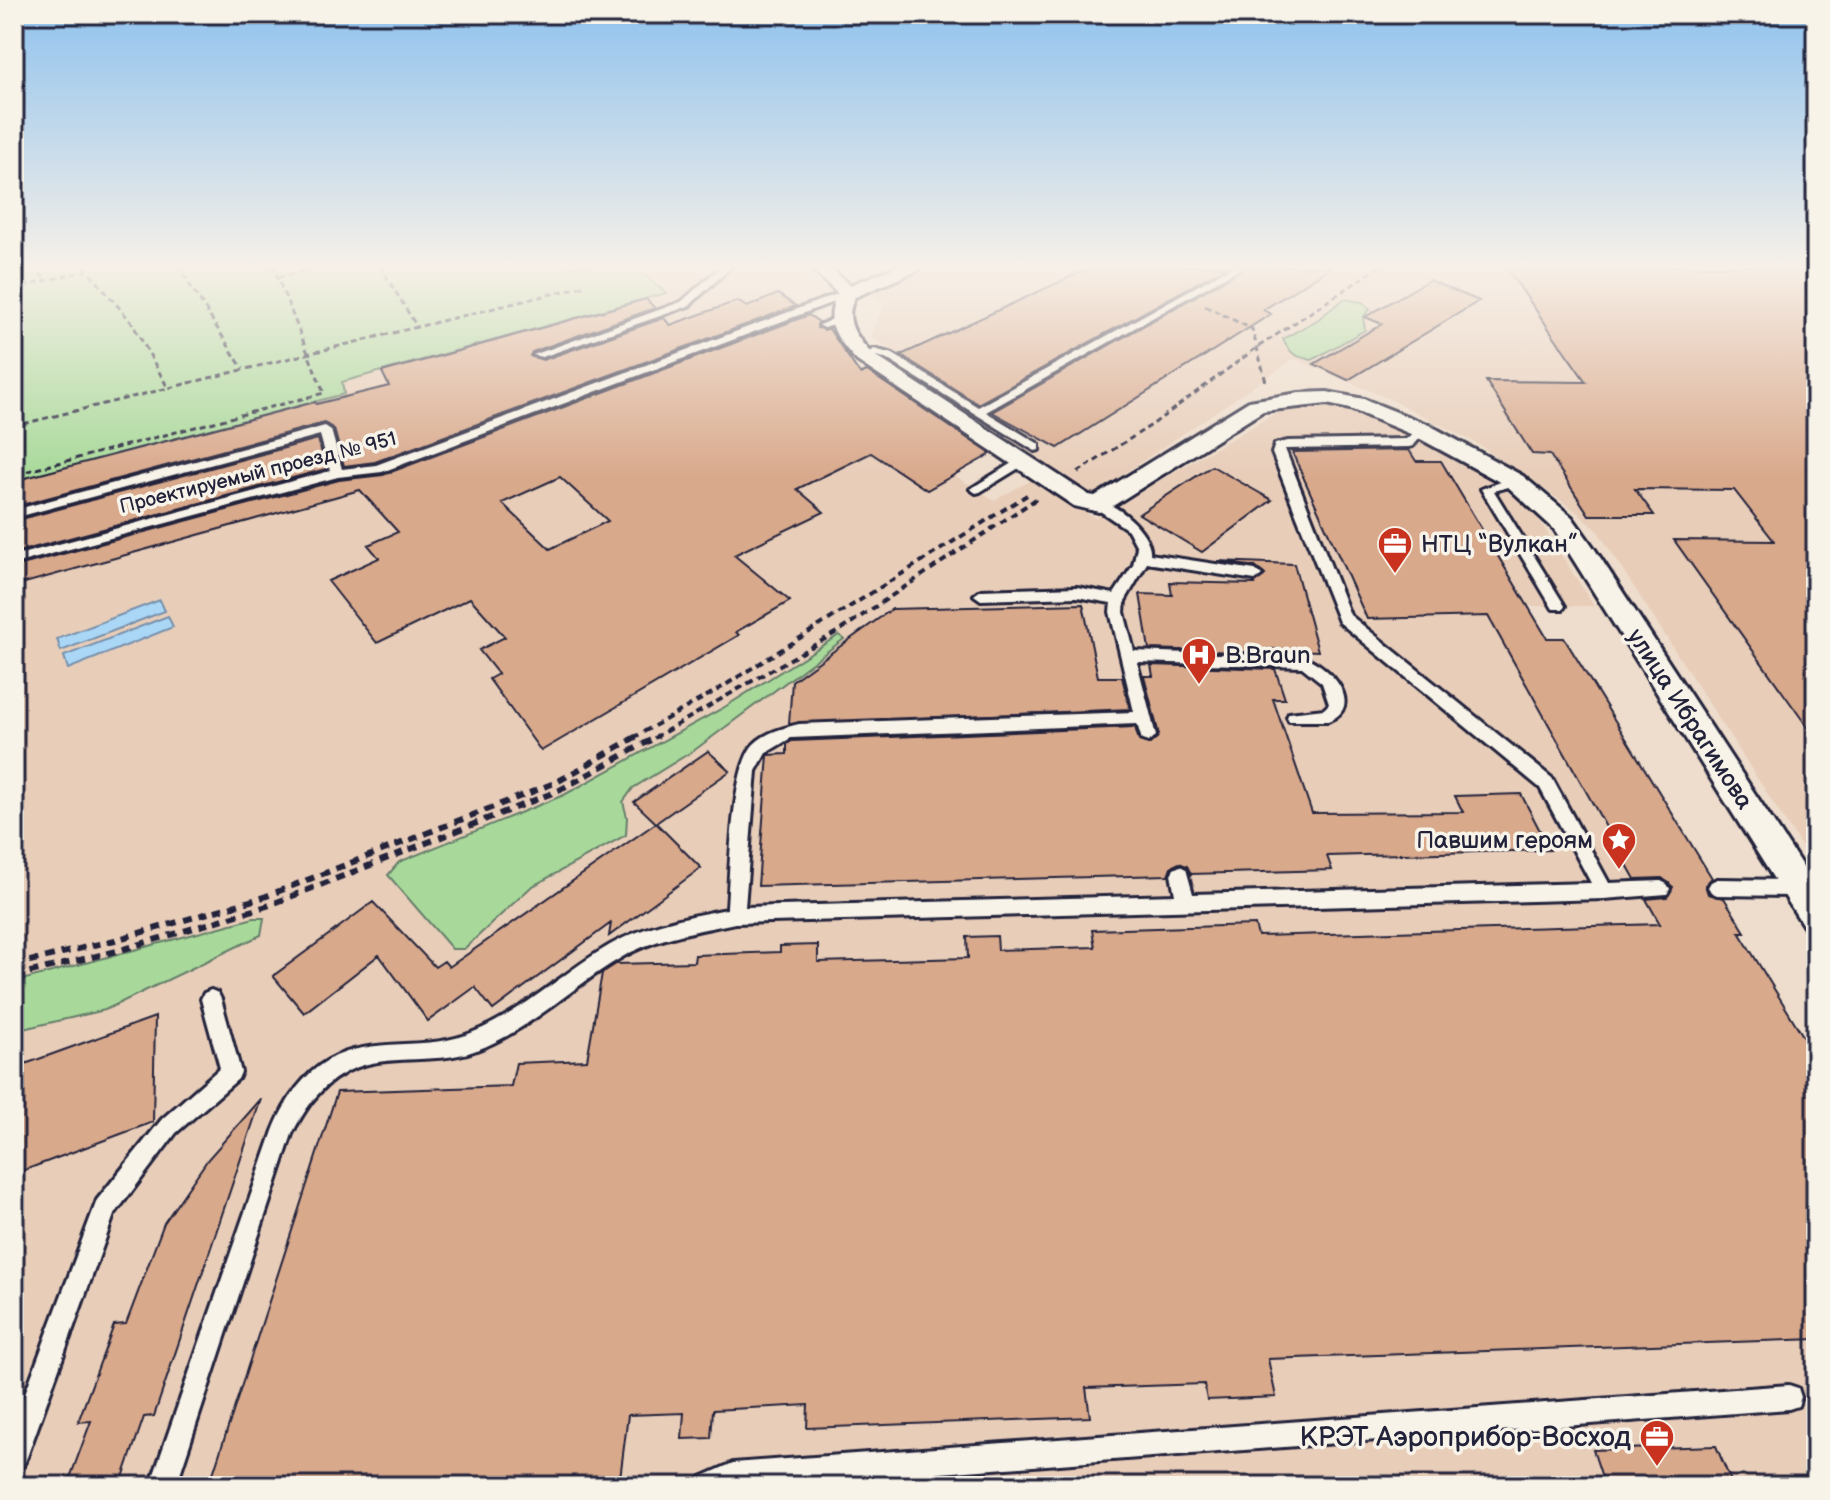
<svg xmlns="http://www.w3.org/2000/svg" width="1830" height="1500" viewBox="0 0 1830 1500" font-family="'Balsamiq Sans',sans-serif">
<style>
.built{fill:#e8cdb9}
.green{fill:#a8d99a;stroke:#657e6a;stroke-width:2}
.water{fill:#abd7f6;stroke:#748fab;stroke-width:2}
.building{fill:#d9a98c;stroke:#22223b;stroke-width:2;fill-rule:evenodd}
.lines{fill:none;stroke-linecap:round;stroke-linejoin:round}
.service-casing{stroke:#22223b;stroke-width:6}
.minor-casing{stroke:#22223b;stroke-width:6}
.path-far2{stroke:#22223b;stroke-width:3;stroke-dasharray:6 4;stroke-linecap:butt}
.path-far1{stroke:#22223b;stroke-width:4;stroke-dasharray:7 5;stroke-linecap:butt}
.path{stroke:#22223b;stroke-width:6;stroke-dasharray:9 7;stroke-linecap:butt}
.service{fill:#f7f3e8;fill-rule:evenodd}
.minor{fill:#f7f3e8;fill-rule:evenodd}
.labels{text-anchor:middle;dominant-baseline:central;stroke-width:7;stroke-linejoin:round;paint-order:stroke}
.far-street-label{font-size:20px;fill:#22223b;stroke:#f7f3e8}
.poi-label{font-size:24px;fill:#22223b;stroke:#f7f3e8;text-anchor:start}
.street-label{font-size:24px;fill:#22223b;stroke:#f7f3e8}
.near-poi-label{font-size:28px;fill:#22223b;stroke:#f7f3e8;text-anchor:end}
</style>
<rect width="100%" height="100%" fill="#edc"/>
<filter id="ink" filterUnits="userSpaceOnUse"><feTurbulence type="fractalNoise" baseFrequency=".0125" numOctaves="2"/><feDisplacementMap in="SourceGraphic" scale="16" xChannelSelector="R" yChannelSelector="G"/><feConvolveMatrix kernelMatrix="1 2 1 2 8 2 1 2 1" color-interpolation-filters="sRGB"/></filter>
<g filter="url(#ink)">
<path class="built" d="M633 266H796L810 279 770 298 785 309 797 304 824 325 837 340 848 369 986 457 954 475 994 500 1040 476 1034 463 887 362 898 356 871 336 884 305 869 294 933 266H1816V869L1597 530 1573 509 1476 443 1396 402 1294 359 1076 506 1095 518 1276 413 1312 407 1341 408 1449 452 1532 509 1594 606H1516L1535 638H1564L1745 932 1740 933 1816 1057V1337L1809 1338 1816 1352V1486H14V481L344 394 342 382 665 292Z"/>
<path class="green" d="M14 266H633L666 293 342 382 344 394 14 481Z
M1344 299 1362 302 1370 309 1363 317 1365 330 1312 360C1297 357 1289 354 1283 339L1317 320Z
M839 635 844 639 696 749 633 788 623 802 627 817 626 835 531 887 464 949H452L388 875 399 862 564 795 723 708Z
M254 918H264L261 935 105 1010 14 1031V982Z"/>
<path class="water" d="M160 600 165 611 61 651 57 639Z
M168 616 173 627 68 669 64 656Z"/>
<path class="building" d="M1094 266H1228L978 404 901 355Z
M1505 266H1816V739L1674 540 1774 541 1734 490 1635 489 1654 515H1589L1550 455 1532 454 1486 381 1586 382Z
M1247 267 1333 266 1263 310 1271 314 1058 448 992 412Z
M1429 280 1479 301 1348 380 1314 364 1382 324 1365 317Z
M778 294 796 306 375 462 344 466 334 429 324 423 14 507V481L315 402 316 404 389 386 382 372 646 299 655 308 532 352 530 356 543 360 664 318 670 325 737 301 747 307Z
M809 315 819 322 817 328 829 329 860 374 867 371 991 454 927 490 871 453 797 489 824 512 734 555 790 601 736 632 739 635 541 751 489 679 498 674 479 650 505 637 470 598 377 643 328 581 379 558 368 545 398 532 360 490 14 586V567L339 480 383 475ZM560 477 608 521 550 549 502 503Z
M318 439 326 469 14 553V521Z
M1409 450 1416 461H1441L1547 638H1564L1712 878 1705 885 1708 894 1724 898 1745 932H1739L1816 1057V1339L1268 1359 1276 1397 1207 1400 1204 1384 1086 1388 1090 1417 807 1428 808 1405 713 1410 711 1438 682 1439 684 1413 628 1415 619 1486H209L337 1092 511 1086 516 1063 587 1060 602 973 616 964 694 962 695 955 780 952V946L818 945V962L968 958 967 937 997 936 998 950 1095 947 1092 930 1255 925 1258 936 1660 924 1646 899 1667 897 1673 887 1662 878 1635 879 1488 616 1367 619 1292 452Z
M1212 466 1272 500 1202 552 1139 514Z
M1217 561 1294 564 1318 651 1268 649 1269 653 1149 649 1140 594 1172 595 1170 582 1256 584 1254 583 1265 575 1255 567Z
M1083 604 1098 677H1122L1130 709 789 724 792 681 892 609Z
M1151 665 1275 669 1285 699H1273L1312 813 1463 812 1455 796 1521 794 1550 850 1327 856 1332 870 1191 874 1187 866 1179 863 1171 867 1168 875 758 886 768 755 787 754V744L792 741 1135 727 1139 741 1150 744 1159 735 1144 676H1153Z
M708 751 730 771 656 823 634 802Z
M656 823 701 868 609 936 611 923 493 1010 475 987 428 1021 379 955 304 1013 273 976 373 902 435 967 444 961 449 967Z
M155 1017 153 1122 14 1174V1068Z
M261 1099 154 1416 144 1417 120 1486H67L91 1421 78 1422 114 1325 126 1324 164 1223 208 1159Z
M1716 1446 1733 1486H1605L1593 1450Z"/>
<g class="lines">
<defs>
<path id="service" d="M722 266H732L689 306 542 357 533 355 681 302Z
M1233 266H1244L986 412 1039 444V450L1035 451 885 358 875 356 864 360 859 357 874 349 893 354 978 407Z
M848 290 852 291V295L382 472 338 477 14 564V556L330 471 320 435 14 518V510L325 426 331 430 342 469 376 465Z
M837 317 842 320 841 322 824 328 819 325Z
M1421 426 1427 430 1413 446 1409 447 1285 449 1350 615 1552 778 1609 883 1661 881 1667 884 1670 889 1667 894 1604 899 735 923C697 931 659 937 624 956 573 985 530 1031 474 1051 432 1066 381 1051 343 1074 319 1087 304 1111 292 1134L176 1486H150L273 1131C284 1103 302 1075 328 1060 373 1035 425 1052 471 1033 522 1013 563 972 610 945 647 924 686 917 727 909 730 873 731 767 754 744 766 732 783 728 799 724L1134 712 1110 612 1111 603 1077 597 981 600 974 595 981 590 1077 587 1114 594 1133 565 1137 547 1128 530 1094 507V501C1114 499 1153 533 1150 554L1255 570 1262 575 1255 580 1147 563 1125 601 1124 612 1134 651 1304 657C1328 664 1367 706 1328 721H1289L1287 717 1289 713 1324 709 1329 704 1322 683 1302 667 1137 662 1156 736 1148 742 1142 740 1137 724 791 738 766 753 756 771 745 907 1175 895 1171 874 1174 869 1180 866 1186 869 1193 894 1591 883 1540 788 1339 622 1272 453 1275 444 1288 441 1406 439Z
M1020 458 1026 462 1024 465 980 492 976 493 970 489Z
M1515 477 1519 478V484L1494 491 1565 606 1563 609H1553L1481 489Z
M1717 879 1799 880 1805 883 1808 888 1805 893 1799 896 1717 895 1711 892 1708 887 1711 882Z
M211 990 218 993 221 999 241 1072 238 1079 176 1133 114 1215 27 1457 23 1466 14 1470V1423L97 1200 162 1119 220 1068 201 999 204 993Z
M1789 1385 1798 1388 1801 1397 1798 1406 1789 1409 768 1486H697L701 1477 733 1463Z"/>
<path id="minor" d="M809 266H828L850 285 898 266H922L919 270 855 297C843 320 855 335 871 353L1089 495 1095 496 1249 401 1299 393 1327 392 1364 399 1429 425 1523 476 1572 517 1594 548 1816 887V931L1804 927 1554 529 1507 486 1413 435 1350 409 1327 404 1263 411 1108 509 1099 512 1074 506 857 361C838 340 822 322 838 294Z"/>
</defs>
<use href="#service" class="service-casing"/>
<use href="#minor" class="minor-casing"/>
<path class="path-far2" d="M33 266 47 281
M84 266 132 323 168 388
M178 266 243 369
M380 266 417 327
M278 277 324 266
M14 289 88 270
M1205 306 1252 329 1266 382
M14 426 584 286
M1078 472 1153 424 1255 349 1381 266
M17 474 324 393 273 266"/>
<path class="path-far1" d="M14 475 25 472
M633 738 719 689 1027 495
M654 738 842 629 1036 499"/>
<path class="path" d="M14 965 119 939 264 897 557 782 637 736
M14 976 121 950 267 906 560 790 658 736"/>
<use href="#service" class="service"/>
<use href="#minor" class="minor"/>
</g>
</g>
<linearGradient id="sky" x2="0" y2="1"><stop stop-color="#8fc2ee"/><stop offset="0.56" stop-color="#f7f0e8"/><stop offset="1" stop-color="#f7f0e8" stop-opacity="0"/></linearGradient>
<rect width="1830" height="476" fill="url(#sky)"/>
<defs>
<symbol id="office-pin" viewBox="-11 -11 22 30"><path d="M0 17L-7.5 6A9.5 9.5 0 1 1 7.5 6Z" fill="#c8321e" stroke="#f7f3e8"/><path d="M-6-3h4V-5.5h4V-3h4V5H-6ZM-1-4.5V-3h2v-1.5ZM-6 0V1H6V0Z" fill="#fff"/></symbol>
<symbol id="hospital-pin" viewBox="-11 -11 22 30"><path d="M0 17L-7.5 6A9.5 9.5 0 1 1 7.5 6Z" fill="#c8321e" stroke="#f7f3e8"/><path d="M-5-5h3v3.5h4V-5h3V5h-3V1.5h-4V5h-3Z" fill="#fff"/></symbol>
<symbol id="sight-pin" viewBox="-11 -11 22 30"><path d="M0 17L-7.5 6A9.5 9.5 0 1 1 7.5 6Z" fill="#c8321e" stroke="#f7f3e8"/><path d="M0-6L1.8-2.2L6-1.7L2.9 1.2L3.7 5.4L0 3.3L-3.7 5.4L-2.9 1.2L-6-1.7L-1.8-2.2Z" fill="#fff"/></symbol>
</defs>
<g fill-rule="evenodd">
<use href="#office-pin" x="1375" y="524" width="40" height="54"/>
<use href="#hospital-pin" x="1179" y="635" width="40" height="54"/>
<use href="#sight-pin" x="1599" y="820" width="40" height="54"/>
<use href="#office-pin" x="1637" y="1417" width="40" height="54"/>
</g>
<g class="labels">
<g class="far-street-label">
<text transform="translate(258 473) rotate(-14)">Проектируемый проезд № 951</text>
</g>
<g class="poi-label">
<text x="1421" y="544">НТЦ “Вулкан”</text>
<text x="1225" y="655">B.Braun</text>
<text x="1593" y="840" text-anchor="end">Павшим героям</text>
</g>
<g class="street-label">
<text transform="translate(1690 719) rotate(57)">улица Ибрагимова</text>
</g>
<g class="near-poi-label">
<text x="1631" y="1437">КРЭТ Аэроприбор-Восход</text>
</g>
</g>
<rect width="1830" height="1500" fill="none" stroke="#f7f3e8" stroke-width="48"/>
<rect x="24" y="24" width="1782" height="1452" fill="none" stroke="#22223b" stroke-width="3" filter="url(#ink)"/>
</svg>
